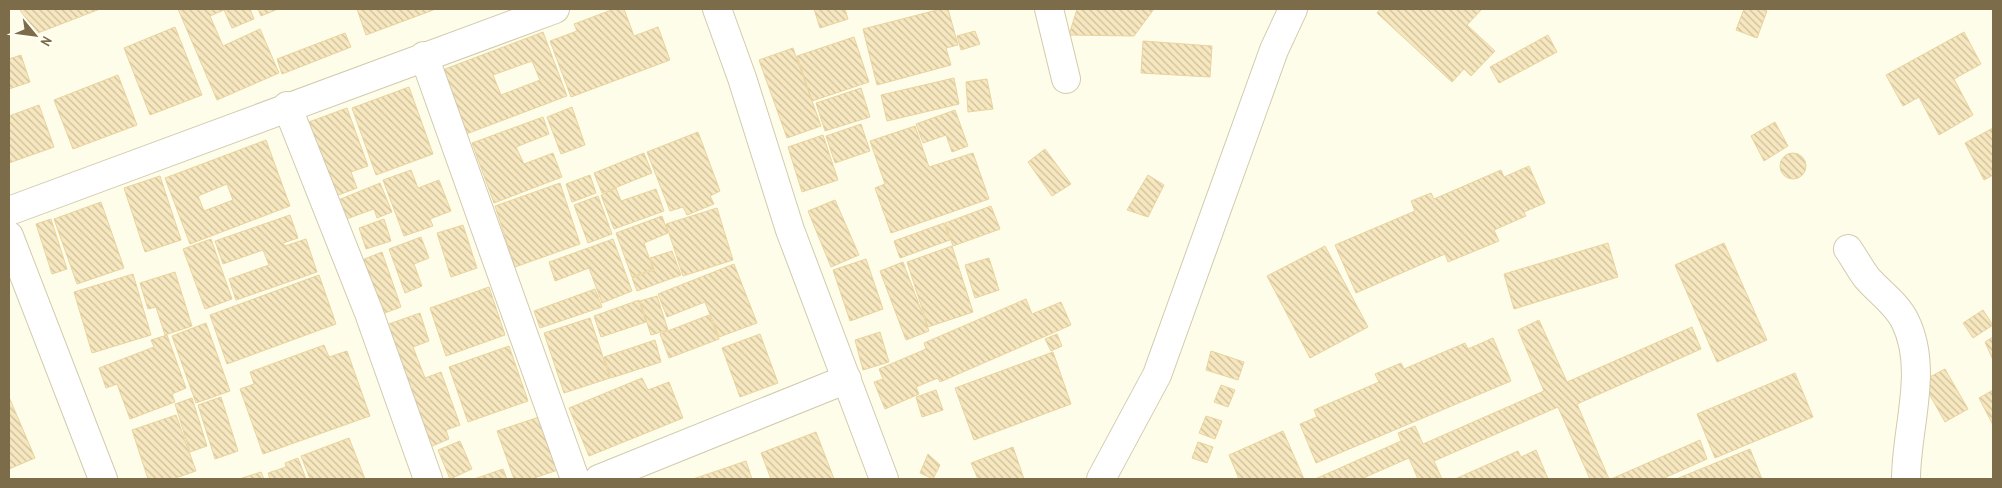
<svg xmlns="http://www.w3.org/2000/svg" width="2002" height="488" viewBox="0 0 2002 488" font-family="'Archivo Narrow',sans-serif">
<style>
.building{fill:url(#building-back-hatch);stroke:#ead49e;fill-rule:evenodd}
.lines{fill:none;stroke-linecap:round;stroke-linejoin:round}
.minor-casing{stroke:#d2caae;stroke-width:30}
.minor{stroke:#fff;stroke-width:28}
</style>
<defs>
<pattern id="building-back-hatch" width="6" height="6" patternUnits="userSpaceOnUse" patternTransform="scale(1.25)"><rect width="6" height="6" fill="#f6e7bf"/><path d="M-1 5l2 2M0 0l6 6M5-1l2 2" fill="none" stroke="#ccbf9d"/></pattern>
</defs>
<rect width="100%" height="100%" fill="#fefdea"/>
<path class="building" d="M20 9H100L30 36Z
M178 9H250L254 19 232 28 224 10 210 16 223 46 260 29 279 73 217 100Z
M258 9H278L261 16Z
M357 9H436L366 35Z
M614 9H624L634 36 658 27 670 60 571 97 550 41 577 31 574 24Z
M814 9H845L848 19 820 28Z
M941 9H948L958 45 946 48 951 65 877 85 863 29Z
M1077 9H1154L1134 36 1069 35Z
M1380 9H1482L1467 25 1495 51 1471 76 1464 69 1452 82 1377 13Z
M1744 9H1759L1767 11 1757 38 1736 30Z
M175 27 202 95 150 115 124 48Z
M975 31 980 44 961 50 957 36Z
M543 32 567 96 461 136 437 72ZM532 61 540 80 501 95 493 75Z
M1964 32 1981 64 1954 79 1973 115 1939 135 1919 97 1903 106 1886 75Z
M345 33 351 47 282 74 277 59Z
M1548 35 1557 52 1499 83 1490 67Z
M854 37 869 82 812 101 797 56Z
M1143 41 1212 46 1210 77 1141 73Z
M793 48 821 126 787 138 759 60Z
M21 55 30 82 9 89V59Z
M118 75 137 125 73 149 54 100Z
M954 78 959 104 887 121 881 95Z
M987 79 993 109 968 112 966 82Z
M409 87 433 154 376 175 352 108Z
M861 88 870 117 825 131 816 103Z
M39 105 54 147 9 163V116Z
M572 107 585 145 561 154 547 117Z
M347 108 368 166 351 172 357 188 333 197 306 123Z
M955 110 968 146 952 152 946 135 923 143 916 124Z
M543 117 549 134 516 147 524 164 553 153 562 177 494 203 472 143Z
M1775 122 1788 146 1764 161 1751 136Z
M861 124 870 151 835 163 826 136Z
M915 126 929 167 973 153 989 199 891 233 875 188 885 184 870 141Z
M1993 128V175L1984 180 1965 143Z
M698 132 720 191 710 196 714 204 687 215 683 207 670 211 647 152Z
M823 135 838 180 802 192 788 147Z
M266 140 290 206 190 244 165 178ZM227 184 233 200 204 211 198 196Z
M1045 149 1071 184 1052 196 1028 162Z
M644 153 652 173 602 193 594 173Z
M1780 166a13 13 0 1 1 26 0a13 13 0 1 1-26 0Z
M1529 166 1545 203 1524 212 1526 216 1494 230 1499 241 1448 262 1445 254 1356 293 1335 245 1415 211 1411 201 1431 193 1434 199 1501 170 1504 177Z
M411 170 418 188 439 180 451 211 430 219 433 226 404 236 383 180Z
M590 175 596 193 572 202 566 184Z
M1148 175 1164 185 1148 217 1127 210Z
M160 176 181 240 145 252 124 188Z
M380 183 392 212 377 218 374 209 338 222 331 203Z
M560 183 580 244 515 267 495 206Z
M616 188 621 201 656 189 664 211 614 229 601 195Z
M598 196 612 234 588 243 574 205Z
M835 200 859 255 831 267 808 211Z
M101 202 124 268 77 284 54 219Z
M991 206 1000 229 953 246 945 223Z
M717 208 733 260 683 276 666 224Z
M290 215 298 238 283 243 285 246 306 239 317 272 236 300 229 279 269 265 263 250 223 264 215 241Z
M662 216 668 233 644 243 653 269 632 277 616 233Z
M51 219 67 269 52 274 36 224Z
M384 219 391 241 366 249 359 228Z
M944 223 950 240 900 258 894 241Z
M463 225 477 268 451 277 437 233Z
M421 237 429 258 414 264 422 286 405 293 389 249Z
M211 239 232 299 205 309 183 249Z
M613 239 632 291 602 303 589 268 555 281 549 262Z
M1608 243 1618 277 1514 309 1504 274Z
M1724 243 1767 340 1717 362 1675 265Z
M952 246 973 312 928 327 907 262Z
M1325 246 1368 327 1310 358 1267 276Z
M672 251 681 275 637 291 632 278 654 270 650 258Z
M382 252 401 307 382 314 362 260Z
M989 258 999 290 975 298 965 265Z
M866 259 883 309 850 321 833 270Z
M903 262 929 331 906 340 880 271Z
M734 264 757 323 719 337 705 302 667 317 658 294Z
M175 272 192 326 165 335 156 307 148 309 140 283Z
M133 274 151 335 92 353 74 292Z
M319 275 336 324 227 364 210 315Z
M489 287 505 335 446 356 430 308Z
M595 289 602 307 540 328 534 311Z
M657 296 668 330 651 335 640 301Z
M1026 299 1032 314 1061 302 1071 325 940 382 938 378 916 387 919 394 885 409 874 382 883 379 879 369 926 349 924 343Z
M639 300 646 322 601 337 594 316Z
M1983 310 1993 325 1973 338 1963 323Z
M420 313 429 341 413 347 425 378 441 372 460 425 446 430 449 439 430 447 386 325Z
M709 315 719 339 669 358 660 334Z
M590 318 610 378 564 393 544 333Z
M1539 320 1567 382 1692 327 1701 349 1577 404 1609 479H1590L1558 407 1434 461 1442 479H1418L1409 458 1361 479H1315L1401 441 1398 433 1415 426 1423 444 1544 391 1518 330Z
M206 323 230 391 196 403 172 336Z
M880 332 889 362 863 370 855 340Z
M760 334 778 383 740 397 722 348Z
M1057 334 1062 346 1051 351 1045 339Z
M167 335 186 388 172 394 175 402 130 419 117 384 106 388 99 368 154 347 151 340Z
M1993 337V360L1985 342Z
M1493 338 1511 381 1316 463 1300 424 1317 417 1314 410 1379 382 1375 374 1401 363 1404 369 1465 343 1468 349Z
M655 340 661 362 611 378 604 357Z
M324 345 329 357 347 351 370 416 263 454 240 389 254 384 250 372Z
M509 346 528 401 468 422 449 367Z
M1211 351 1244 362 1238 380 1206 370Z
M1053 352 1071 404 974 440 955 388Z
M1945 369 1968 409 1945 422 1922 381Z
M1795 373 1813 417 1715 458 1697 414Z
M642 378 648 390 669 382 683 418 589 456 569 408Z
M1221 385 1235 390 1228 407 1214 402Z
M936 390 943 410 922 417 916 397Z
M1993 390V425L1979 398Z
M9 397 35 458 9 469Z
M221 397 238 451 215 459 198 405Z
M192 398 207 446 190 452 175 404Z
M176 415 196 471 173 479H148L132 430Z
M1206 416 1222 421 1215 439 1199 433Z
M539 417 558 470 531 479H514L497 431Z
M1283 431 1304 479H1239L1229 455Z
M816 432 834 479H771L761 453Z
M349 438 365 479H310L301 456Z
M1700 440 1707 459 1662 479H1611Z
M460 441 472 469 450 479 438 450Z
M1198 442 1213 447 1207 463 1192 458Z
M1013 447 1024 479H978L971 463Z
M1750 449 1762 479H1676Z
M1536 450 1548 479H1455L1518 451 1521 457Z
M928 454 940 465 933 479 920 473Z
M298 458 306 479H270L268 473 286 467 285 463Z
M746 461 752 479H693Z
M503 469 507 479H474Z
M261 472 264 479H239Z"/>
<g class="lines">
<defs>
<path id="minor" d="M717 9 742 78 790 230 884 479
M1049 9 1066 79
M424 56 575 479
M287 106 369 313 428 479
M9 211 555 9
M9 236 103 479
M1848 249C1855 259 1860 269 1867 278 1879 292 1897 304 1905 321 1929 369 1906 428 1906 479
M599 479 847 379
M1101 479 1157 375 1274 50 1293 9"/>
</defs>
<use href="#minor" class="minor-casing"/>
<use href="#minor" class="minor"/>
</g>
<rect width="2002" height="488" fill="none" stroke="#7c6c4a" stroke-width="20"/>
<g transform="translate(35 35) rotate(119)" stroke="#fffef2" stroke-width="4" paint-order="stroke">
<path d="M0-4L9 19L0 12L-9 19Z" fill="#7c6c4a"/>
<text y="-8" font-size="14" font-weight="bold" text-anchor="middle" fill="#7c6c4a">N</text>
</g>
</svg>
